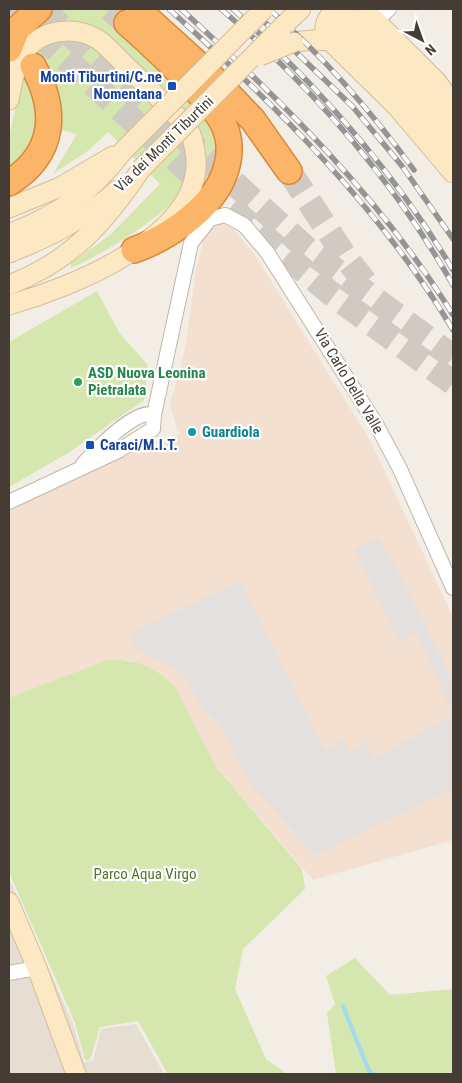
<svg xmlns="http://www.w3.org/2000/svg" width="462" height="1083" viewBox="0 0 462 1083" font-family="'Roboto Condensed',sans-serif">
<style>
.residential{fill:#e6ded3}
.commercial{fill:#f4e0d0}
.green{fill:#d5e6ae}
.parking{fill:#e3e0dd}
.lines{fill:none;stroke-linecap:round;stroke-linejoin:round}
.stream{stroke:#a2daef;stroke-width:4}
.highway-tunnel{stroke:#cfcac2;stroke-width:25;stroke-dasharray:25 12;stroke-linecap:butt}
.street-casing{stroke:#c0b6ab;stroke-width:16}
.secondary-casing{stroke:#d5bc98;stroke-width:21}
.highway-casing{stroke:#da8837;stroke-width:28}
.street{stroke:#fff;stroke-width:14}
.secondary{stroke:#fde8c4;stroke-width:19}
.highway{stroke:#fbb568;stroke-width:25}
.rail-casing{stroke:#959595;stroke-width:5.5}
.rail{stroke:#fff;stroke-width:4;stroke-dasharray:11;stroke-linecap:butt}
.secondary-bridge-casing{stroke:#d5bc98;stroke-width:21;stroke-linecap:butt}
.secondary-bridge{stroke:#fde8c4;stroke-width:19}
.transit-dot{fill:#1a4fb4;stroke:#fff;stroke-width:2}
.leisure-dot{fill:#2e9e5b;stroke:#fff;stroke-width:2}
.culture-dot{fill:#0f9aa8;stroke:#fff;stroke-width:2}
.labels{text-anchor:middle;dominant-baseline:central;stroke-width:4.5;stroke-linejoin:round;paint-order:stroke}
.transit-label{font-size:15px;font-weight:bold;fill:#164399;stroke:#fff;text-anchor:end}
.street-label{font-size:15px;fill:#453c35;stroke:#fff}
.leisure-label{font-size:15px;font-weight:bold;fill:#27864d;stroke:#fff;text-anchor:start}
.culture-label{font-size:15px;font-weight:bold;fill:#0d838f;stroke:#fff;text-anchor:start}
.park-label{font-size:15px;fill:#517529;stroke:#fff}
</style>
<rect width="100%" height="100%" fill="#f2ede5"/>
<path class="residential" d="M9 878 73 1024 84 1062 93 1061 101 1029 136 1024 164 1074H9Z"/>
<path class="commercial" d="M221 223 233 228 254 254 370 440 453 617V840L313 880 217 768 175 687 156 671 130 660H107L9 698V511L152 439 162 443 179 435 170 404 185 349 196 270 204 239 214 226Z"/>
<path class="green" d="M53 9H119L130 15 214 121 221 158 199 195 205 174 204 150 187 113 104 32 82 23 64 21 43 27 31 34 37 19Z
M81 38C107 52 124 72 144 92 158 106 174 122 183 140 190 154 187 179 180 192 167 216 97 257 71 268V263L110 235 160 184 108 132 89 150 53 174 77 134 58 129 36 93C37 132 42 144 9 170V137L25 65 43 45 60 40Z
M97 291 120 334 148 365 144 400 68 453 9 487V342Z
M107 660C135 658 156 667 175 687L217 768 302 869 305 889 243 949 235 989 266 1059 287 1074H168L138 1021 100 1027 90 1060H85L75 1023 9 872V698Z
M355 958 390 995 453 989V1074H336L327 1013 335 1004 326 976Z"/>
<path class="parking" d="M379 538 396 568 453 682V789L314 855 249 782 218 722 203 710 184 674 137 649 130 634 240 581 325 750 344 740 350 752 366 743 374 759 453 715 417 633 399 641 355 550Z"/>
<g class="lines">
<path class="stream" d="M343 1006 369 1071 373 1074"/>
<path class="highway-tunnel" d="M11 9 198 180 329 292 453 383
M42 9 307 249 453 357
M110 9 127 23
M289 171 346 258 365 282"/>
<defs>
<path id="street" d="M376 21 389 9
M83 464C95 451 136 407 154 415
M9 502 118 451 153 429 154 415 191 243 210 219 225 215 244 225 267 252 376 424 400 469 453 588
M9 973 37 968"/>
<path id="secondary" d="M337 9C327 16 321 27 328 39L397 107 453 173
M364 9 437 82 453 104
M345 15 417 87 453 129
M286 23 301 9
M334 25 403 91 453 150
M294 42 313 40 330 41
M9 100C12 86 14 68 22 55 39 28 80 23 104 44L187 126C193 136 195 148 196 159 201 237 69 288 9 305
M9 208 60 187 113 156
M9 234C58 214 91 194 123 151
M9 253C50 237 85 219 117 190
M9 285C71 261 105 223 141 169
M9 902 37 968 76 1074"/>
<path id="highway" d="M137 9 211 76 253 120 289 171
M127 23C150 43 172 64 193 87 202 97 213 107 220 118 238 146 227 180 207 202 188 223 160 241 134 250
M9 49 17 29 39 9
M9 183C55 154 58 111 33 66"/>
</defs>
<use href="#street" class="street-casing"/>
<use href="#secondary" class="secondary-casing"/>
<use href="#highway" class="highway-casing"/>
<use href="#street" class="street"/>
<use href="#secondary" class="secondary"/>
<use href="#highway" class="highway"/>
<defs>
<path id="rail" d="M169 9C275 105 379 206 453 330
M181 9C282 101 381 198 453 315
M221 9C312 87 394 181 453 285
M233 9C318 86 394 171 453 270
M251 9 352 106 402 166 453 239
M269 9C324 57 371 111 414 170"/>
</defs>
<use href="#rail" class="rail-casing"/>
<use href="#rail" class="rail"/>
<defs>
<path id="secondary-bridge" d="M260 56 294 42
M123 151 264 9
M141 169 286 23"/>
</defs>
<use href="#secondary-bridge" class="secondary-bridge-casing"/>
<use href="#secondary-bridge" class="secondary-bridge"/>
</g>
<g class="transit-dot">
<rect x="167" y="81" width="10" height="10" rx="2.5"/>
<rect x="85" y="440" width="10" height="10" rx="2.5"/>
</g>
<circle class="leisure-dot" cx="78" cy="382" r="5"/>
<circle class="culture-dot" cx="192" cy="432" r="5"/>
<g class="labels">
<g class="transit-label">
<text x="162" y="77">Monti Tiburtini/C.ne<tspan x="162" dy="17">Nomentana</tspan></text>
<text x="100" y="445" text-anchor="start">Caraci/M.I.T.</text>
</g>
<g class="street-label">
<text transform="translate(164 144) rotate(-44)">Via dei Monti Tiburtini</text>
<text transform="translate(349 381) rotate(59)">Via Carlo Della Valle</text>
</g>
<g class="leisure-label">
<text x="88" y="373">ASD Nuova Leonina<tspan x="88" dy="17">Pietralata</tspan></text>
</g>
<g class="culture-label">
<text x="202" y="432">Guardiola</text>
</g>
<g class="park-label">
<text x="145" y="874">Parco Aqua Virgo</text>
</g>
</g>
<rect width="462" height="1083" fill="none" stroke="#453c35" stroke-width="20"/>
<g transform="translate(422 40) rotate(139)" stroke="#ffffff" stroke-width="4" paint-order="stroke">
<path d="M0-4L9 19L0 12L-9 19Z" fill="#453c35"/>
<text y="-8" font-size="14" font-weight="bold" text-anchor="middle" fill="#453c35">N</text>
</g>
</svg>
